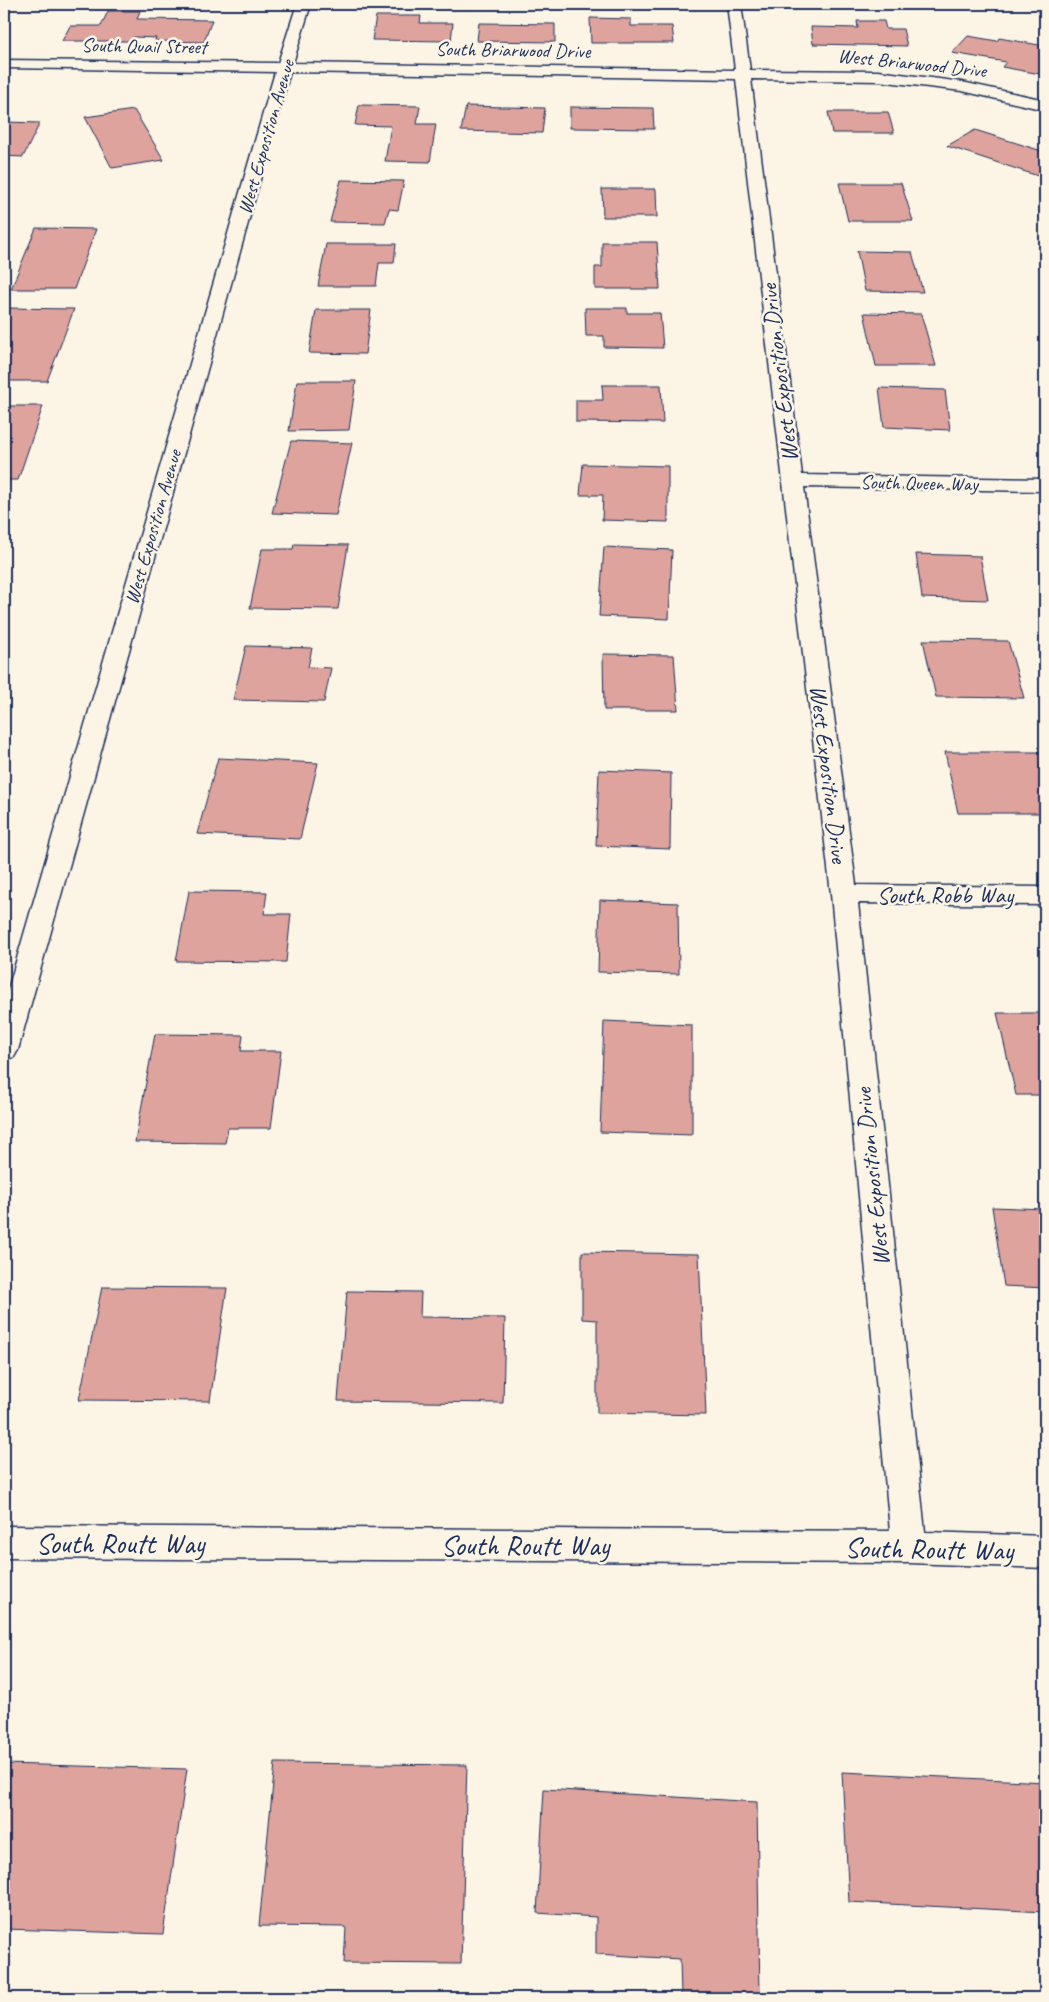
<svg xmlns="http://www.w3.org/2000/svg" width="1049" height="2002" viewBox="0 0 1049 2002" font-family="Caveat,sans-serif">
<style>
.building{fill:#dda39c;stroke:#1b2f5e}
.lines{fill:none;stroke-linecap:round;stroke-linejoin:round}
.minor-casing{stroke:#1b2f5e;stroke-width:3}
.minor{fill:#fcf5e5;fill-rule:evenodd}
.labels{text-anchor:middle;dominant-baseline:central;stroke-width:5;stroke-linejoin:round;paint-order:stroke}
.far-street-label{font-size:20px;fill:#1b2f5e;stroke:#fcf5e5}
.street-label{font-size:24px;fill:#1b2f5e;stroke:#fcf5e5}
.near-street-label{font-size:29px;fill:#1b2f5e;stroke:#fcf5e5}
</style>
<rect width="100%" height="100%" fill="#fcf5e5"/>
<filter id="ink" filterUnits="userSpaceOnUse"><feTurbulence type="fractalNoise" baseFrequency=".02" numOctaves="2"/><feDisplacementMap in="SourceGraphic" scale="10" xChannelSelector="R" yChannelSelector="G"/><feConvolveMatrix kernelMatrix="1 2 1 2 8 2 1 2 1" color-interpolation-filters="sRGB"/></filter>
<g filter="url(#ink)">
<path class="building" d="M108 11H140L137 19 212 20 204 42 155 41 156 38 134 37 132 41H62L70 26H101Z
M376 16H421L420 23H453L451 41 372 40Z
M590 18 631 19V26H672L674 43H591Z
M857 21H884L886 29H903L907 46 813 44 811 27 858 28Z
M479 23 555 24V42L477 41Z
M968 36 997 41 999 38 1045 46V66L1040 74 1002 67 1006 62 952 53Z
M359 105 420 106 417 124H436L430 162 385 161 391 126 355 125Z
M466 106 545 108 542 133 461 131Z
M570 107 653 108 654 129 570 128Z
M134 110 164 160 112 168 85 117Z
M828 112H888L894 133H832Z
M4 122 40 123 23 157 4 156Z
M975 130 1045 152V171L1038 176 947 146Z
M341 180 404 181 398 210 389 209 385 223 330 222Z
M839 183H901L913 221H848Z
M602 189H656L657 217H603Z
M36 228 96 229 74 289H11Z
M602 242H657L660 289H595V267H602Z
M326 244H396L394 263H379L376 286H318Z
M857 251 912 252 923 292 865 291Z
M7 308 74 309 47 381H4V317Z
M585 308H627V313H660L663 348 604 347V336H586Z
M316 310H371L365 354 309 353Z
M864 313 921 314 936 366H876Z
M297 381H356L349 430 289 431Z
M602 385H661L663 423 576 422V400H603Z
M879 388 945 390 950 430 884 427Z
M4 406H43L18 480H4Z
M291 441 352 443 336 515 272 513Z
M583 464 668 466V522L602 520 603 495H580Z
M294 544 348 545 338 609 250 608 262 549H293Z
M604 547 672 550 669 619 599 616Z
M916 554 980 556 988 600 922 598Z
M923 640 1008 641 1024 698 936 697Z
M246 646 312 648 308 667 331 668 324 702 233 700Z
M603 654 674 655 678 710H604Z
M945 752H1045V813H958Z
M218 758 318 763 300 839 197 834Z
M599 770 671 773 670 849 596 846Z
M189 891 267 892 264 914H291L286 962 176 961Z
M600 900 678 903 679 974 598 972Z
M997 1013H1045V1095H1016Z
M604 1021 692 1025V1135L600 1132Z
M155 1034 243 1035 241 1051H281L271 1128H228L225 1143 135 1142Z
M992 1207 1045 1209V1288L1004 1286Z
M582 1252 699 1254 706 1415 597 1413V1320L582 1319Z
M102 1287 227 1288 210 1401 79 1400Z
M347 1291 421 1292 420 1317 505 1318 503 1403 338 1401Z
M275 1763 467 1765 461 1964 344 1963 346 1927 259 1926Z
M4 1764 187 1769 163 1934 4 1929Z
M842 1772 1045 1782V1912L849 1902Z
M544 1789 757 1802 760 1998 681 1996 680 1959 596 1954V1917L537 1913Z"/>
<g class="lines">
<defs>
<path id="minor" d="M297 4H311L293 63 735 70 727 4H741L750 70 878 71 962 82 1045 100V110L962 91 878 81 751 79 802 475 1045 479V491L804 487 856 885 1045 887V905L858 903 925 1532 1045 1536V1568L909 1563 4 1558V1526L890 1531 831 894 736 79 290 72 18 1050 14 1057 4 1060V1003L275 72 4 68V60L278 63Z"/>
</defs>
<use href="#minor" class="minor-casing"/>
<use href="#minor" class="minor"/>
</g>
</g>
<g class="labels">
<g class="far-street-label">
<text transform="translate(144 46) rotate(1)">South Quail Street</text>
<text transform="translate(513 50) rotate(1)">South Briarwood Drive</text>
<text transform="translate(912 63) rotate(6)">West Briarwood Drive</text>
<text transform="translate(266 137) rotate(-74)">West Exposition Avenue</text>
<text transform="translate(919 483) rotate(1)">South Queen Way</text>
<text transform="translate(153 527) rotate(-74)">West Exposition Avenue</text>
</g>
<g class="street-label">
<text transform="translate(779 373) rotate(-97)">West Exposition Drive</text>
<text transform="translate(829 774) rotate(83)">West Exposition Drive</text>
<text x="945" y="895">South Robb Way</text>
<text transform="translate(872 1177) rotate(-96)">West Exposition Drive</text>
</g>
<g class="near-street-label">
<text x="120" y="1543">South Routt Way</text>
<text x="525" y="1545">South Routt Way</text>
<text transform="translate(929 1549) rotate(1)">South Routt Way</text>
</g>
</g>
<rect width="1049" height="2002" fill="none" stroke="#fcf5e5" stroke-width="20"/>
<rect x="10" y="10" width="1029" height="1982" fill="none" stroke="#1b2f5e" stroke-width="2" filter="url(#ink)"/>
</svg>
